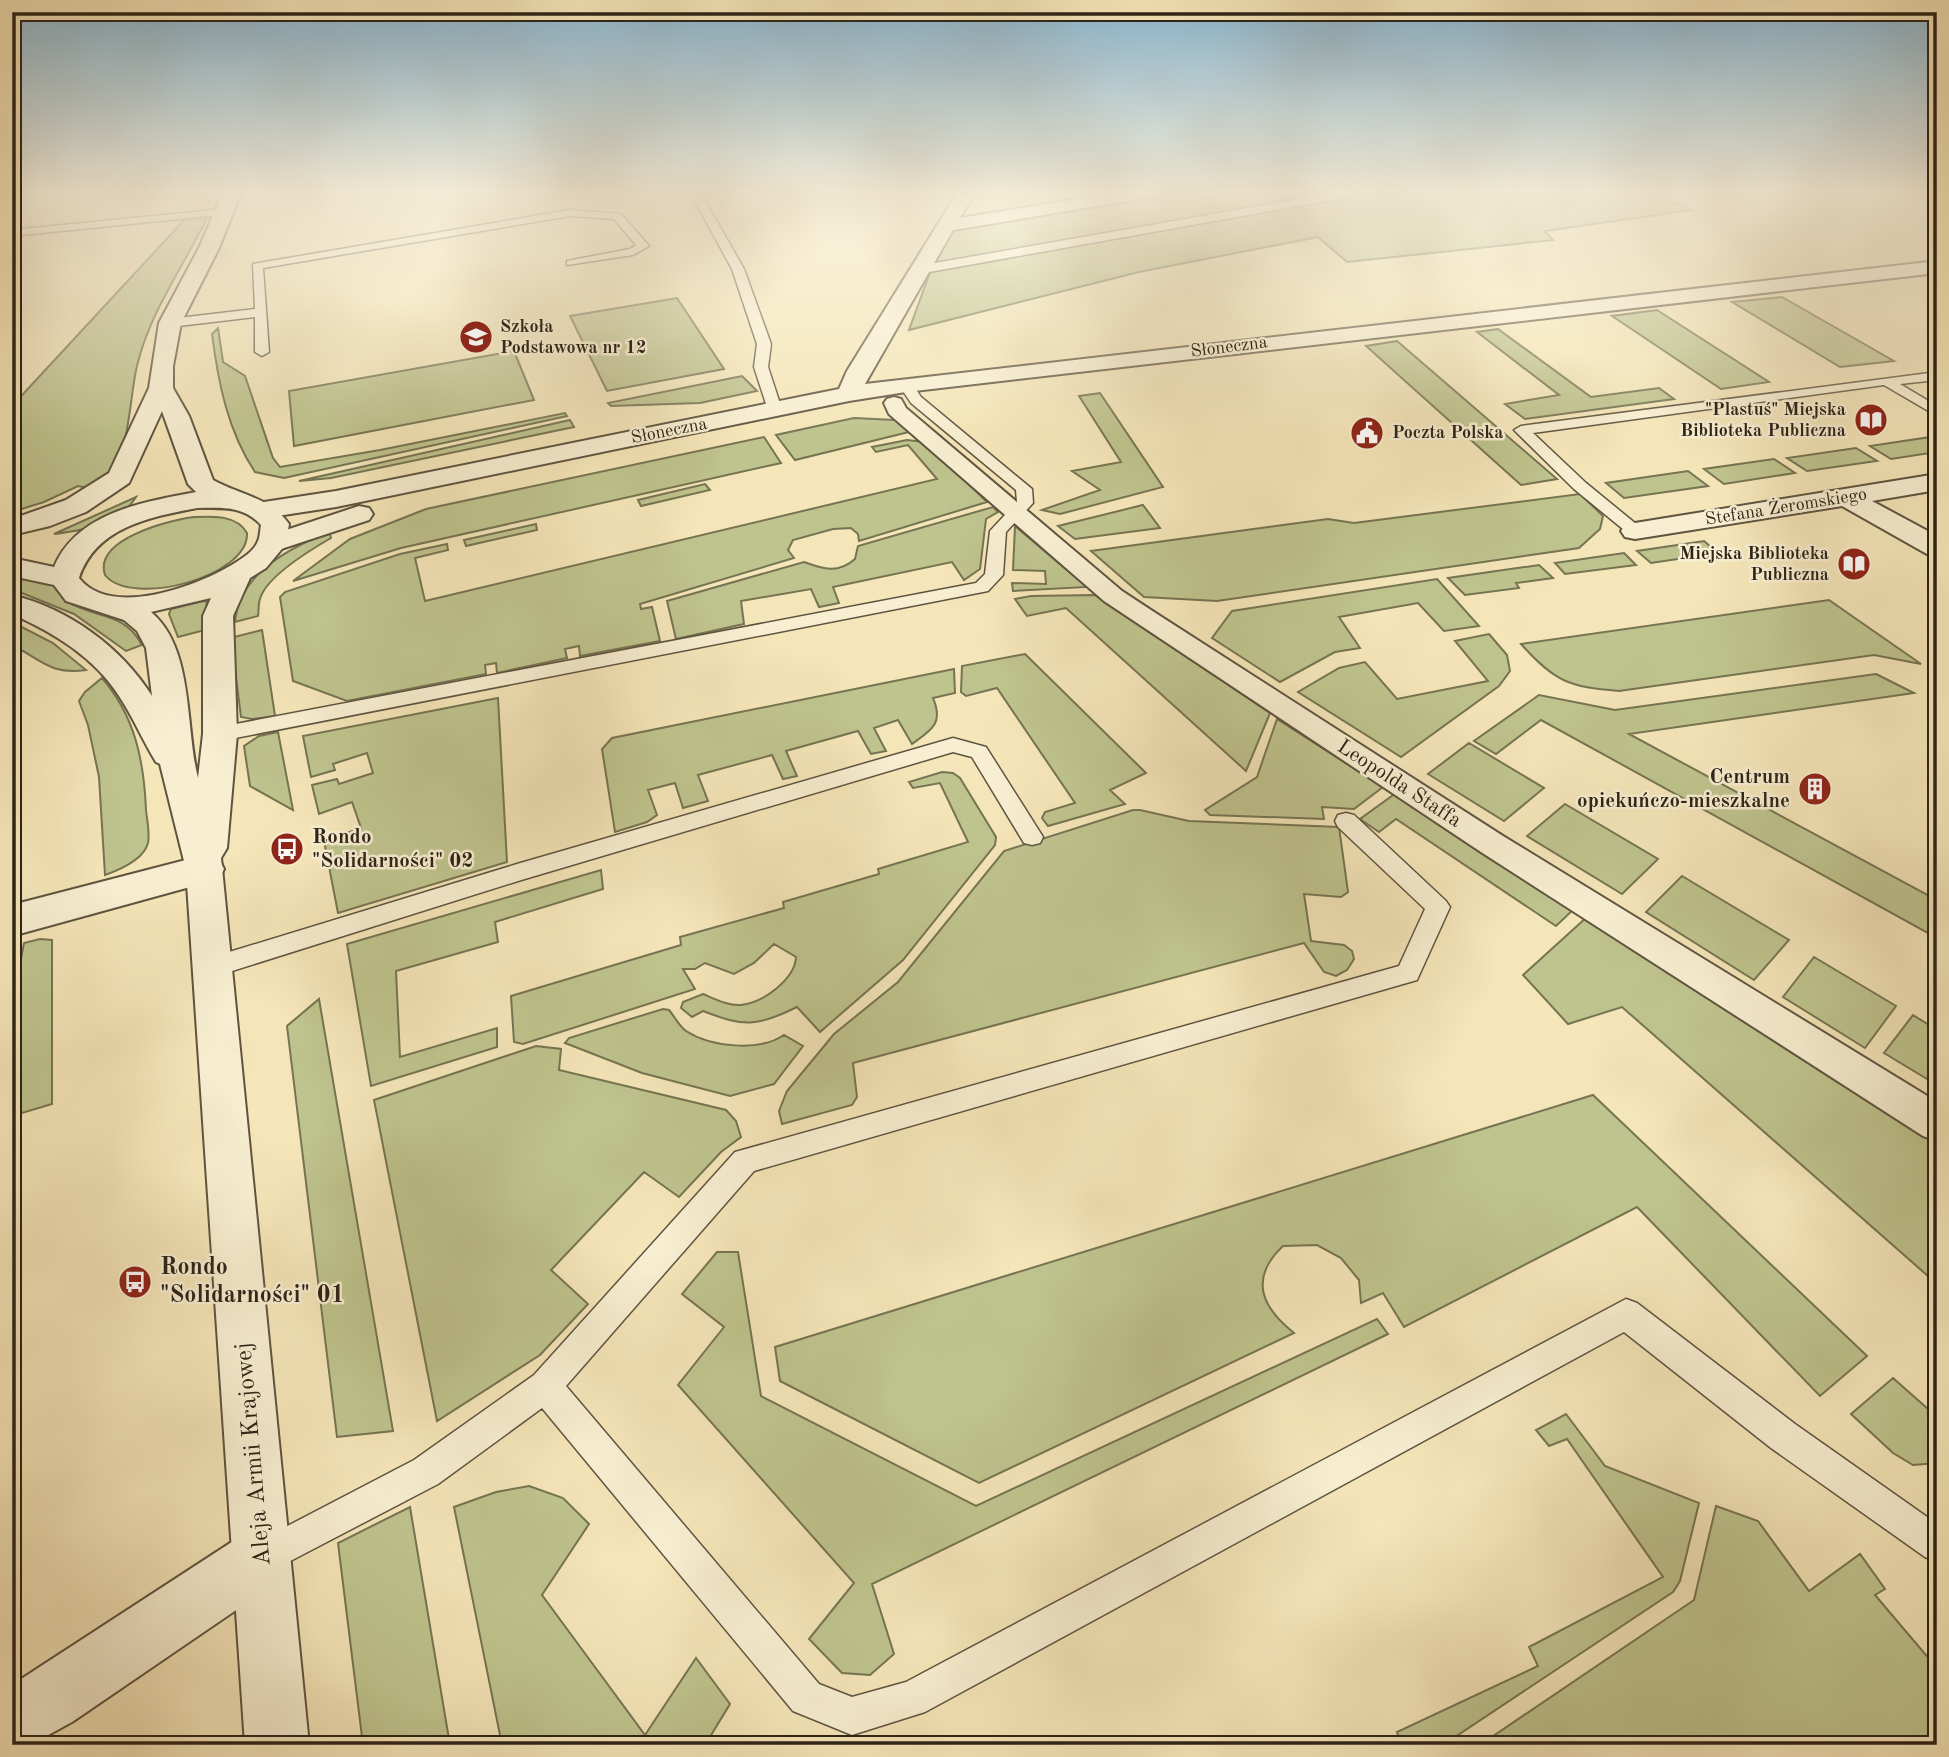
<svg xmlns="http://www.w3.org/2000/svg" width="1949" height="1757" viewBox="0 0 1949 1757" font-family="'Old Standard TT',serif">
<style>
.green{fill:#bfc48e;stroke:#767453;stroke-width:2}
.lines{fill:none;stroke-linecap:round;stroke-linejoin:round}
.service-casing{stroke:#5f5440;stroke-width:3}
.pedestrian-casing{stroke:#5f5440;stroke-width:4}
.minor-casing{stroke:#5f5440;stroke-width:4}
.tertiary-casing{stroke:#5f5440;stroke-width:4}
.service{fill:#f8efd2;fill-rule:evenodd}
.pedestrian{fill:#f8efd2;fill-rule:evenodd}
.minor{fill:#f8efd2;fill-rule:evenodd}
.tertiary{fill:#f8efd2;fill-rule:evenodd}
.labels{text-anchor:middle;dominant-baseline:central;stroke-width:5;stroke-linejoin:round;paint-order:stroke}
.far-poi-label{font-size:18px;font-weight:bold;fill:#2d2318;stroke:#f8efd2;text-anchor:start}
.far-street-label{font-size:18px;fill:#2d2318;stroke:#f8efd2}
.poi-label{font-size:21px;font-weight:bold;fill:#2d2318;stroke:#f8efd2;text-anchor:end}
.street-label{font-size:21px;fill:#2d2318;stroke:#f8efd2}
.near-poi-label{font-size:24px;font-weight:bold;fill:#2d2318;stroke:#f8efd2;text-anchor:start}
.near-street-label{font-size:24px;fill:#2d2318;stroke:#f8efd2}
</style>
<rect width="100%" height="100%" fill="#f5e6b9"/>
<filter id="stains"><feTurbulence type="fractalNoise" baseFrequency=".00286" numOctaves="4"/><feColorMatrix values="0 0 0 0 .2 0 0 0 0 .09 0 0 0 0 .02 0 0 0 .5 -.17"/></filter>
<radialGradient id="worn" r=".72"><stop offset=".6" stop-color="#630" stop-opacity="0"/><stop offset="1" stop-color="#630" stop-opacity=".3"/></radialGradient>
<path class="green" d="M1194 190H1645L1692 210 1545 231 1553 240 1347 262 1318 237 1139 272 909 330 932 267 952 231Z
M208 216C184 266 150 311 137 366 130 394 129 455 110 475 105 480 99 484 93 489L78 486 44 502 12 512V406L186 218Z
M1782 297 1894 361 1840 367 1732 302Z
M677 298 724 369 607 391 570 316Z
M1657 310 1769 382 1721 389 1612 316Z
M218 328 223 362 245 376 273 458 280 467 380 450 565 413 567 416 284 478 255 472C228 432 218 382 212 334Z
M1498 329 1591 397 1659 388 1674 399 1525 419 1505 404 1559 395 1477 332Z
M1397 341 1557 479 1521 485 1366 346Z
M514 351 534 400 294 446 289 391Z
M742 376 757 391 700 403 611 406 608 403Z
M1100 393 1163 487 1060 514 1042 510 1100 490 1072 471 1121 462 1079 396Z
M854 418 895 420 909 432 795 460 776 435Z
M570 420 574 427 331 478 299 481Z
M1937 436V452L1891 459 1870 446Z
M764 437 781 463 401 548 293 581 350 539 426 509Z
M907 440 925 442 987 502 859 541 858 534 851 528 833 529 793 540 788 550 794 558 640 604 641 609 652 607 660 641 580 656 579 646 565 649 567 658 497 673 496 663 485 665 486 674 347 701 293 681 280 597 285 592 400 554 447 544 448 550 415 558 425 601 937 479 908 445 876 452 872 447Z
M1856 448 1877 461 1807 471 1787 458Z
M1774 459 1795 473 1724 484 1704 469Z
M1688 471 1708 486 1624 498 1606 483Z
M705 484 710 490 641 506 638 500Z
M1580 494 1603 516 1600 529 1579 548 1217 601 1144 597 1091 551 1328 519 1354 523Z
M136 497C118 526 85 530 54 534Z
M1143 505 1160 528 1075 539 1058 526Z
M993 507 998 512 986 519 980 569 964 580 952 562 833 587 839 603 819 607 811 589 741 601 744 624 676 639 667 601 804 562C823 569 838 574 855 559L858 546Z
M194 517C213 516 237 515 247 533 249 577 131 608 105 575 93 539 170 520 194 517Z
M536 524 537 530 466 546 464 540Z
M1015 526 1087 587 1013 591 1012 583 1046 584 1045 571 1013 570Z
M329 531 331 538C312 549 266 577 260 599 258 604 259 611 258 616L235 622C239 573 289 549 329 531Z
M1704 541 1718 553 1651 563 1637 551Z
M1624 553 1636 565 1565 574 1555 563Z
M1539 565 1553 578 1516 583 1519 588 1465 595 1448 578Z
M12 573C25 576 45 576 55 585 60 590 60 598 68 602 96 619 124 611 142 645L126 651 74 614 12 589Z
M1437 579 1479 626 1444 631 1418 603 1339 617 1360 648 1335 652 1280 682 1212 638 1232 611Z
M1095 595 1270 713 1246 771 1066 608 1027 616 1015 599 1031 596Z
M1829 600 1921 664 1874 655 1619 691C1569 687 1555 682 1521 644Z
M203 601 207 602 205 630 178 637 169 614 171 609Z
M12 622 53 643 86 670C50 675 42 660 12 645Z
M262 630 275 716 252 719 241 717 234 662V637Z
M1489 634 1507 655 1510 671 1499 686 1401 757 1298 692 1339 668 1365 662 1397 699 1488 681 1455 641Z
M1025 654 1146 773 1110 790 1125 804 1048 826 1042 818 1045 812 1075 803 997 688 966 696 961 692 962 666Z
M954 669 955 693 933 698C944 724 931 730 912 744L898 720 874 728 886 751 871 754 858 731 786 751 797 776 783 779 772 755 698 775 708 801 683 808 675 783 648 790 657 815 647 822 615 832 602 749 612 738Z
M1876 674 1914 693 1629 734 1937 900V938L1541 720 1496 754 1474 741 1539 695 1615 710Z
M102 678C135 716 144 761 146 810 147 820 150 833 148 843 144 859 119 870 105 875L99 777 88 725 79 701 85 692Z
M498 698 507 862 338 913 324 841 361 828 352 802 319 814 312 785 337 779 339 784 373 773 367 753 333 764 335 770 311 777 303 736Z
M1277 719 1383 787 1354 809 1322 807 1324 819 1210 815 1205 810 1257 777Z
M278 732 293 810 250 786 244 746 259 736Z
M1469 743 1544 788 1504 821 1428 774Z
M942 772 953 773 960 778 996 837 995 845 903 960 820 1032 797 1007C757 1027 744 1027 703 1011L692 1017 681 1008 683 1002 703 994C715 999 728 1006 741 1005 763 1003 795 979 796 957L774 944 754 963 734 974 705 963 695 969H683L695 989 523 1044 514 1042 511 996 681 945 680 937 784 908 783 902 879 874 878 869 968 842 940 783 913 788 909 782Z
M1396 793 1574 909 1556 926 1396 819 1379 832 1360 819Z
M1565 804 1658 859 1622 894 1527 836Z
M1133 810H1140L1189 821 1339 827 1348 892 1341 897 1304 894 1311 941 1344 945 1352 951 1354 959 1347 970 1336 976 1324 972 1304 943 853 1063 857 1097 852 1105 782 1124 779 1111 787 1091 834 1034 898 982 1004 851Z
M601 870 603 889 495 922 498 942 396 971 400 1057 497 1028V1047L371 1086 347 944Z
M1682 876 1789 940 1754 980 1646 912Z
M1588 916 1937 1136V1284L1622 1007 1568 1024 1523 975Z
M40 939 52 940V1104L12 1116V1006L24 943Z
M1814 957 1896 1006 1865 1048 1783 997Z
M319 999 393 1431 337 1437 287 1026Z
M663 1009 669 1010C674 1016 680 1027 686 1031 711 1047 759 1052 784 1035L803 1046 774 1084 730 1096 642 1073 565 1043 569 1038Z
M1913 1015 1937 1030V1085L1884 1053Z
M536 1046 561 1049 559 1070 726 1110 736 1121 741 1137 721 1152 679 1197 644 1172 551 1270 588 1304 540 1355 437 1421 374 1100Z
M1593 1095 1867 1356 1820 1396 1637 1207 1404 1327 1383 1293 1361 1303 1359 1280 1341 1258 1317 1245 1283 1246C1249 1278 1261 1307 1294 1333L979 1483 780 1381 775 1347Z
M717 1252H738L761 1396 976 1506 1377 1319 1388 1334 872 1584 894 1654 870 1675 842 1673 809 1639 854 1583 678 1385 724 1327 682 1294Z
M1893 1378 1937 1417V1463L1913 1465 1893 1453 1851 1414Z
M1566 1414 1605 1466 1699 1503 1680 1581 1673 1592 1443 1745H1402L1397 1732 1538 1666 1529 1647 1663 1577 1567 1439 1549 1446 1536 1430Z
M529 1486 563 1498 589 1524 542 1595 645 1735 696 1658 730 1704 705 1745H502L454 1507 496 1492Z
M1716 1506 1758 1521 1809 1591 1860 1554 1885 1589 1875 1595 1937 1668V1745H1480L1694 1600Z
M410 1507 450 1745H363L338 1543Z"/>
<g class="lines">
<defs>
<path id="service" d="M689 190H699L744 269 771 344 768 367 782 410 780 413H770L768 410 754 367 757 344 732 269Z
M1350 190 1362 192 1354 196 918 274 912 270 918 266Z
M224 209 228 210V214L12 236V230Z
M570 210 621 214 649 246 633 255 567 265V261L630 249 636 245 614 219 570 216 263 268 269 352 262 356 255 352V317L170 327 164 323 170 319 255 309 253 264Z
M1937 372V380L1900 384 1937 406V416L1884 385 1533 433 1586 483 1641 528 1643 531 1641 534H1629L1574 489 1514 430 1521 426Z
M906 381 911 382 921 397 1032 489 1033 503 1006 532 1003 575 988 591 220 741 213 739 210 734 213 729 220 727 976 583 985 574 990 531 1017 502 1016 490 911 403 899 385Z
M953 738 986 747 1043 837 1040 843 1032 845 1024 843 972 757 953 752 518 881 213 977 204 974 201 967 204 960 213 957 517 864Z
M1346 813 1354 815 1446 901 1450 907 1417 980 754 1171 566 1386 819 1684 852 1697 906 1682 1626 1299 1637 1303 1795 1424 1937 1524V1562L1925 1557 1771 1448 1624 1332 925 1712 852 1735 793 1711 542 1408 438 1484 275 1569 263 1574 251 1569 246 1557 251 1545 414 1460 534 1375 735 1152 1399 966 1425 909 1338 827 1335 821 1338 815Z"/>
<path id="pedestrian" d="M894 397 901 399 906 408 1122 591 1157 614 1503 836 1937 1102V1141L1923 1136 1481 852 1104 601 889 414 884 403 887 399Z"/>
<path id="minor" d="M959 190H977L960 218 1132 190H1172L1163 195 953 230 865 384 1937 261V273L906 392 849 401 336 507 264 518 254 516 250 510 254 504 264 502 336 491 839 389 847 371Z
M1937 474V490L1872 501 1937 536V556L1927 554 1842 506 1635 539 1625 537 1621 531 1625 525 1635 523Z
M359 506 369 508 373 514 369 520 272 552 262 550 258 544 262 538Z
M205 855 219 859 224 869 219 879 12 936V905Z
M262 1527 283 1536 292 1557 283 1578 72 1722 30 1745H12V1685L241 1536Z"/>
<path id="tertiary" d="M224 190H242L219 248 181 323 173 366V388L189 416 213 480C240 495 270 497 289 524L286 544 266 568 250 578 233 616 237 734 227 848 221 858 309 1745H245L186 869 160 764 156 762C143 741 133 717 119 696 94 657 54 633 12 614V595C69 609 121 647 152 696L146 648 137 631 124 620 66 601 54 585 12 576V558L54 567C77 512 144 502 196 492L188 484 162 411 129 483 86 512 50 526 12 535V519L66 500 109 473 149 388 159 323 199 248ZM197 508C221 508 243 505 261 525 260 530 260 537 258 541 254 552 240 560 230 566 194 587 110 618 79 578 96 527 150 517 197 508ZM211 598 203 616V734L198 778C185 726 194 648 151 612Z"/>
</defs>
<use href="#service" class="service-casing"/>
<use href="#pedestrian" class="pedestrian-casing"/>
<use href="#minor" class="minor-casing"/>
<use href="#tertiary" class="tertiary-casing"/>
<use href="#service" class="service"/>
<use href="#pedestrian" class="pedestrian"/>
<use href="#minor" class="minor"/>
<use href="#tertiary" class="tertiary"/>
</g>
<linearGradient id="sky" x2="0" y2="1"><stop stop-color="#8ab8d4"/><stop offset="0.44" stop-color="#faf4e0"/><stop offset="1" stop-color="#faf4e0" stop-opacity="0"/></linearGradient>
<rect width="1949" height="436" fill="url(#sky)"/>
<defs>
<symbol id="school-disc" viewBox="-11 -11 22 22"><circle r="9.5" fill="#8f2418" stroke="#f8efd2"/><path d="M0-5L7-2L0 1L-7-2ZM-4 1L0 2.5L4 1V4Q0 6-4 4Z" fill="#fff"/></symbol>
<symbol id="library-disc" viewBox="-11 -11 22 22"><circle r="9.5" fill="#8f2418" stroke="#f8efd2"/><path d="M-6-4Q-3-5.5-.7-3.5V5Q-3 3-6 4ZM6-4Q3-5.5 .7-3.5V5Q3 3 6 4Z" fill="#fff"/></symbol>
<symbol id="civic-disc" viewBox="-11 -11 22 22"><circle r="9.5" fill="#8f2418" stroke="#f8efd2"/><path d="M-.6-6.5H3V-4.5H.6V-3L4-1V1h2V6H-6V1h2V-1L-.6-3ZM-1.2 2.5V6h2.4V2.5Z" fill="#fff"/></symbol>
<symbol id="building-disc" viewBox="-11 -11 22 22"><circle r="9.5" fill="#8f2418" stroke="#f8efd2"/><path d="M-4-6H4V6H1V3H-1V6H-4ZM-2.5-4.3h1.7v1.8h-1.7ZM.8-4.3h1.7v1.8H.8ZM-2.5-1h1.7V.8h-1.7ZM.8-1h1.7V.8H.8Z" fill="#fff"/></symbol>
<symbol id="bus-disc" viewBox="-11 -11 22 22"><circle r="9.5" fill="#8f2418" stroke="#f8efd2"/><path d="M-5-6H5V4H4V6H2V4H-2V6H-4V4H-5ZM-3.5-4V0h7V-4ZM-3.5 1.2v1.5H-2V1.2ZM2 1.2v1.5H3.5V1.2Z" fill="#fff"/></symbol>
</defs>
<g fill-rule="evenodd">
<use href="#school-disc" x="457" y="318" width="38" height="38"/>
<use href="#library-disc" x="1852" y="401" width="38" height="38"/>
<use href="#civic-disc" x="1348" y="414" width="38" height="38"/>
<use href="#library-disc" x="1835" y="545" width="38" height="38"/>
<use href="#building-disc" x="1796" y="770" width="38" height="38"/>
<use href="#bus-disc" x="268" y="830" width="38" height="38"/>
<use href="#bus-disc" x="116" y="1263" width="38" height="38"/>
</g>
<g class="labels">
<g class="far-poi-label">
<text x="500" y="327">Szkoła<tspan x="500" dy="21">Podstawowa nr 12</tspan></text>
<text x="1846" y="410" text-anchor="end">"Plastuś" Miejska<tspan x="1846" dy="21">Biblioteka Publiczna</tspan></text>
<text x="1392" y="433">Poczta Polska</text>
<text x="1829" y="554" text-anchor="end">Miejska Biblioteka<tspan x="1829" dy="21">Publiczna</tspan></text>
</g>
<g class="far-street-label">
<text transform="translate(1229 347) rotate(-7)">Słoneczna</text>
<text transform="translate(669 431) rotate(-11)">Słoneczna</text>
<text transform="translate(1786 507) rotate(-9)">Stefana Żeromskiego</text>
</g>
<g class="poi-label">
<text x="1790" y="777">Centrum<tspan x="1790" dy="24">opiekuńczo-mieszkalne</tspan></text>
<text x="312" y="837" text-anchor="start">Rondo<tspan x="312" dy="24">"Solidarności" 02</tspan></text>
</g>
<g class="street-label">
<text transform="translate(1399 784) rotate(33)">Leopolda Staffa</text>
</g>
<g class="near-poi-label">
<text x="160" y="1268">Rondo<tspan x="160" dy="28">"Solidarności" 01</tspan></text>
</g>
<g class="near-street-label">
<text transform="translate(254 1454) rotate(-95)">Aleja Armii Krajowej</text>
</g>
</g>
<rect width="1949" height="1757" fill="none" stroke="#f5e6b9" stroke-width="42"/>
<rect x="14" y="14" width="1921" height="1729" fill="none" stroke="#2d2318" stroke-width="3.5"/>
<rect x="21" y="21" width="1907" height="1715" fill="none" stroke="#2d2318" stroke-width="2"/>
<rect width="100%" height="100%" filter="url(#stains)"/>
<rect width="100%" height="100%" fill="url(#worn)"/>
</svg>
